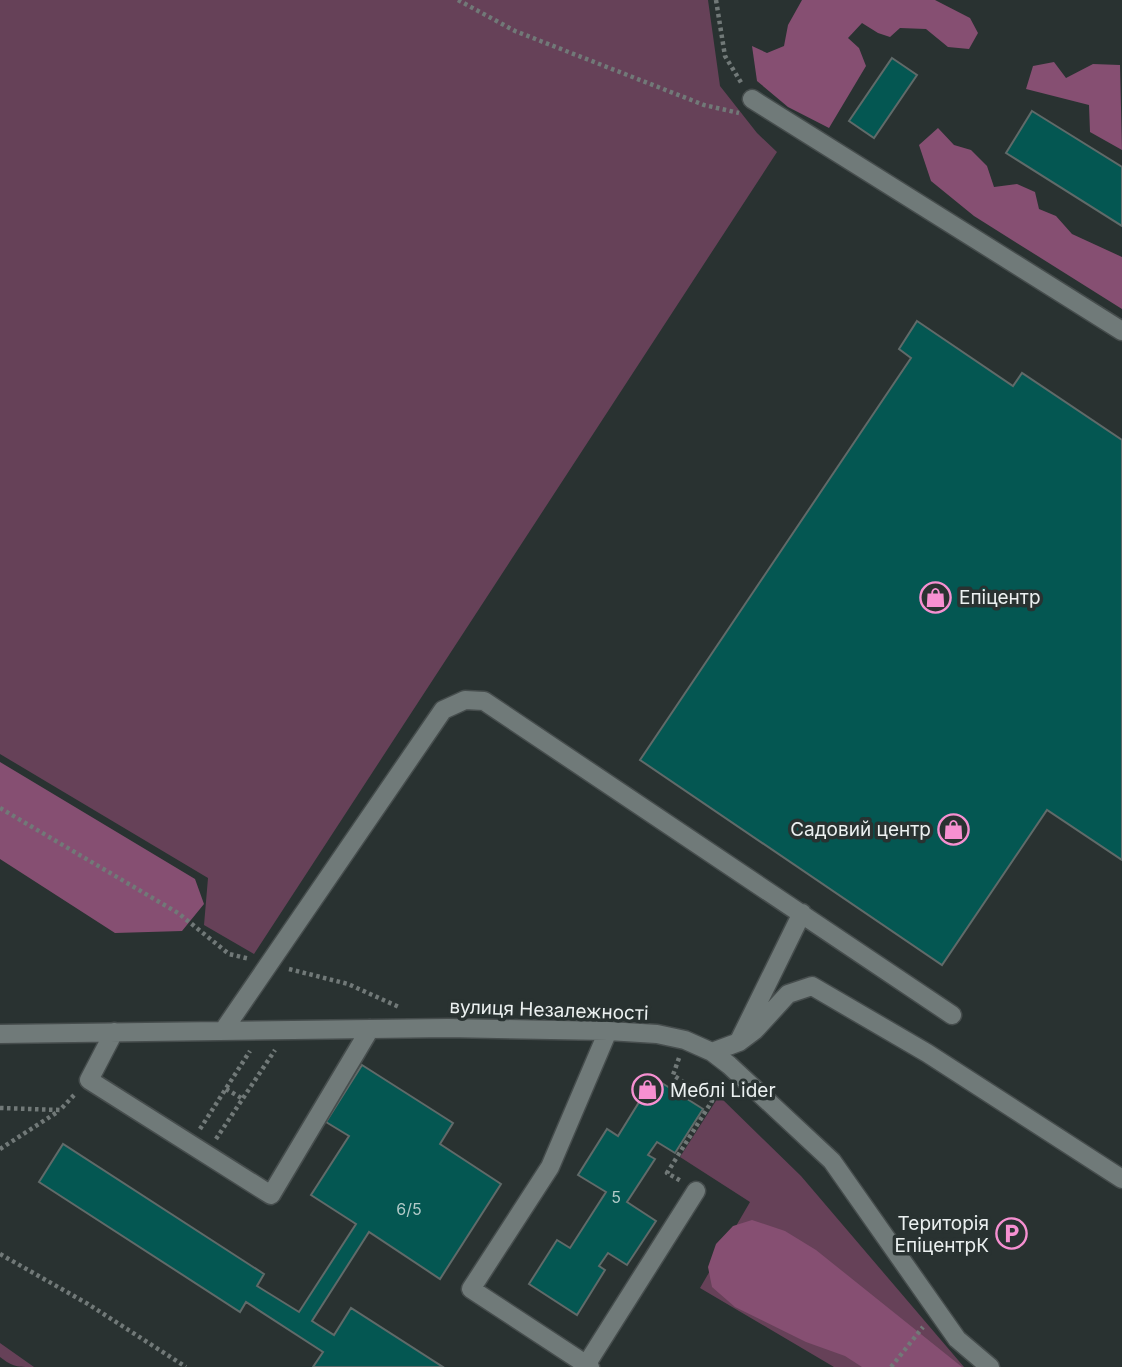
<svg xmlns="http://www.w3.org/2000/svg" width="1122" height="1367" viewBox="0 0 1122 1367" font-family="Inter,sans-serif">
<style>
.green{fill:#664158}
.forest{fill:#864f72}
.building{fill:#045752;stroke:#606a69;stroke-width:2}
.lines{fill:none;stroke-linecap:round;stroke-linejoin:round}
.minor-casing{stroke:#464d4d;stroke-width:21}
.path{stroke:#717978;stroke-width:4.5;stroke-dasharray:3.5 3.5;stroke-linecap:butt}
.minor{stroke:#707a79;stroke-width:18}
.labels{text-anchor:middle;dominant-baseline:central;stroke-width:7;stroke-linejoin:round;paint-order:stroke}
.number-label{font-size:16px;fill:#b1cac8}
.poi-label{font-size:19px;fill:#ebf0f0;stroke:#293231;text-anchor:start}
.street-label{font-size:19px;fill:#ebf0f0;stroke:#293231}
</style>
<rect width="100%" height="100%" fill="#293231"/>
<path class="green" d="M0 0H708L720 86 757 133 777 152 254 954 204 925 208 878 0 754Z
M719 1096 801 1176 964 1367H834L700 1288 750 1202 680 1157Z
M0 1343 34 1367C17 1367 13 1367 0 1357Z"/>
<path class="forest" d="M802 0H935L970 18 978 33 969 49 948 47 926 29 900 28 890 37 878 33 862 23 848 38 859 48 866 66 829 128 788 107 757 81 752 46 767 53 784 46 788 25Z
M1054 62 1066 78 1093 64 1120 65 1122 150 1090 132 1089 105 1026 89 1033 66Z
M938 128 954 145 971 150 987 166 994 187 1017 184 1035 192 1039 209 1056 216 1072 234 1122 257V309L974 216 931 181 919 145Z
M0 762 195 879 204 904 182 931 115 933 0 859Z
M752 1220 785 1231 816 1250 962 1367H862L845 1356 806 1342 735 1307 712 1287 708 1267 716 1244 733 1226Z"/>
<path class="building" d="M892 58 917 75 874 138 849 121Z
M1032 111 1122 167V226L1006 153Z
M917 321 1013 386 1022 373 1122 440V860L1047 810 942 965 640 760 911 358 899 349Z
M362 1065 453 1123 440 1144 501 1184 440 1279 369 1232 312 1321 334 1335 351 1308 443 1367H313L323 1352 246 1302 240 1312 39 1182 63 1144 264 1274 257 1286 299 1312 356 1224 311 1195 349 1136 326 1122Z
M654 1078 703 1109 675 1153 657 1142 648 1155 655 1159 627 1202 656 1221 627 1265 608 1253 599 1266 605 1270 577 1315 529 1284 557 1240 570 1248 606 1192 578 1175 607 1129 618 1136Z"/>
<g class="lines">
<defs>
<path id="minor" d="M752 99 1122 331
M223 1031 443 710 465 700 484 701 952 1015
M114 1032 89 1080 271 1195 370 1029
M0 1034 448 1028 608 1031 657 1034 685 1040 712 1052 729 1065 832 1161 957 1339 990 1367
M740 1039 802 913
M712 1052 739 1042 755 1030 788 994 812 986 927 1053 1122 1179
M586 1365 696 1191
M590 1367 471 1289 550 1167 608 1031"/>
</defs>
<use href="#minor" class="minor-casing"/>
<path class="path" d="M458 0 515 31 704 105 739 113
M716 0 725 56 742 84
M0 808 178 913 229 954 250 959
M289 969 348 984 399 1007
M679 1058 673 1075 712 1101 667 1173 681 1181
M226 1089 243 1099
M0 1108 60 1110 76 1093
M200 1129 250 1051
M216 1139 275 1050
M0 1149 59 1111
M0 1254 88 1304 186 1367
M891 1367 923 1327"/>
<use href="#minor" class="minor"/>
</g>
<defs>
<symbol id="shop-ring" viewBox="-11 -11 22 22"><circle r="9.5" fill="#293231" stroke="#f690d1" stroke-width="1.5"/><path d="M-5-2.5h2.3a2.7 3.5 0 0 1 5.4 0H5L5.5 6h-11ZM-1.5-2.5h3a1.5 2.3 0 0 0-3 0Z" fill="#f690d1"/></symbol>
<symbol id="parking-ring" viewBox="-11 -11 22 22"><circle r="9.5" fill="#293231" stroke="#f690d1" stroke-width="1.5"/><path d="M-3.5-5.5H1a3.5 3.5 0 0 1 0 7H-1V5.5H-3.5ZM-1-3.4V-.6H.8a1.4 1.4 0 0 0 0-2.8Z" fill="#f690d1"/></symbol>
</defs>
<g fill-rule="evenodd">
<use href="#shop-ring" x="918" y="580" width="35" height="35"/>
<use href="#shop-ring" x="936" y="812" width="35" height="35"/>
<use href="#shop-ring" x="630" y="1072" width="35" height="35"/>
<use href="#parking-ring" x="994" y="1216" width="35" height="35"/>
</g>
<g class="labels">
<g class="number-label">
<text x="616" y="1197">5</text>
<text x="409" y="1209">6/5</text>
</g>
<g class="poi-label">
<text x="959" y="597">Епіцентр</text>
<text x="931" y="829" text-anchor="end">Садовий центр</text>
<text x="670" y="1090">Меблі Lider</text>
<text x="989" y="1223" text-anchor="end">Територія<tspan x="989" dy="22">ЕпіцентрК</tspan></text>
</g>
<g class="street-label">
<text transform="translate(549 1010) rotate(2)">вулиця Незалежності</text>
</g>
</g>
</svg>
